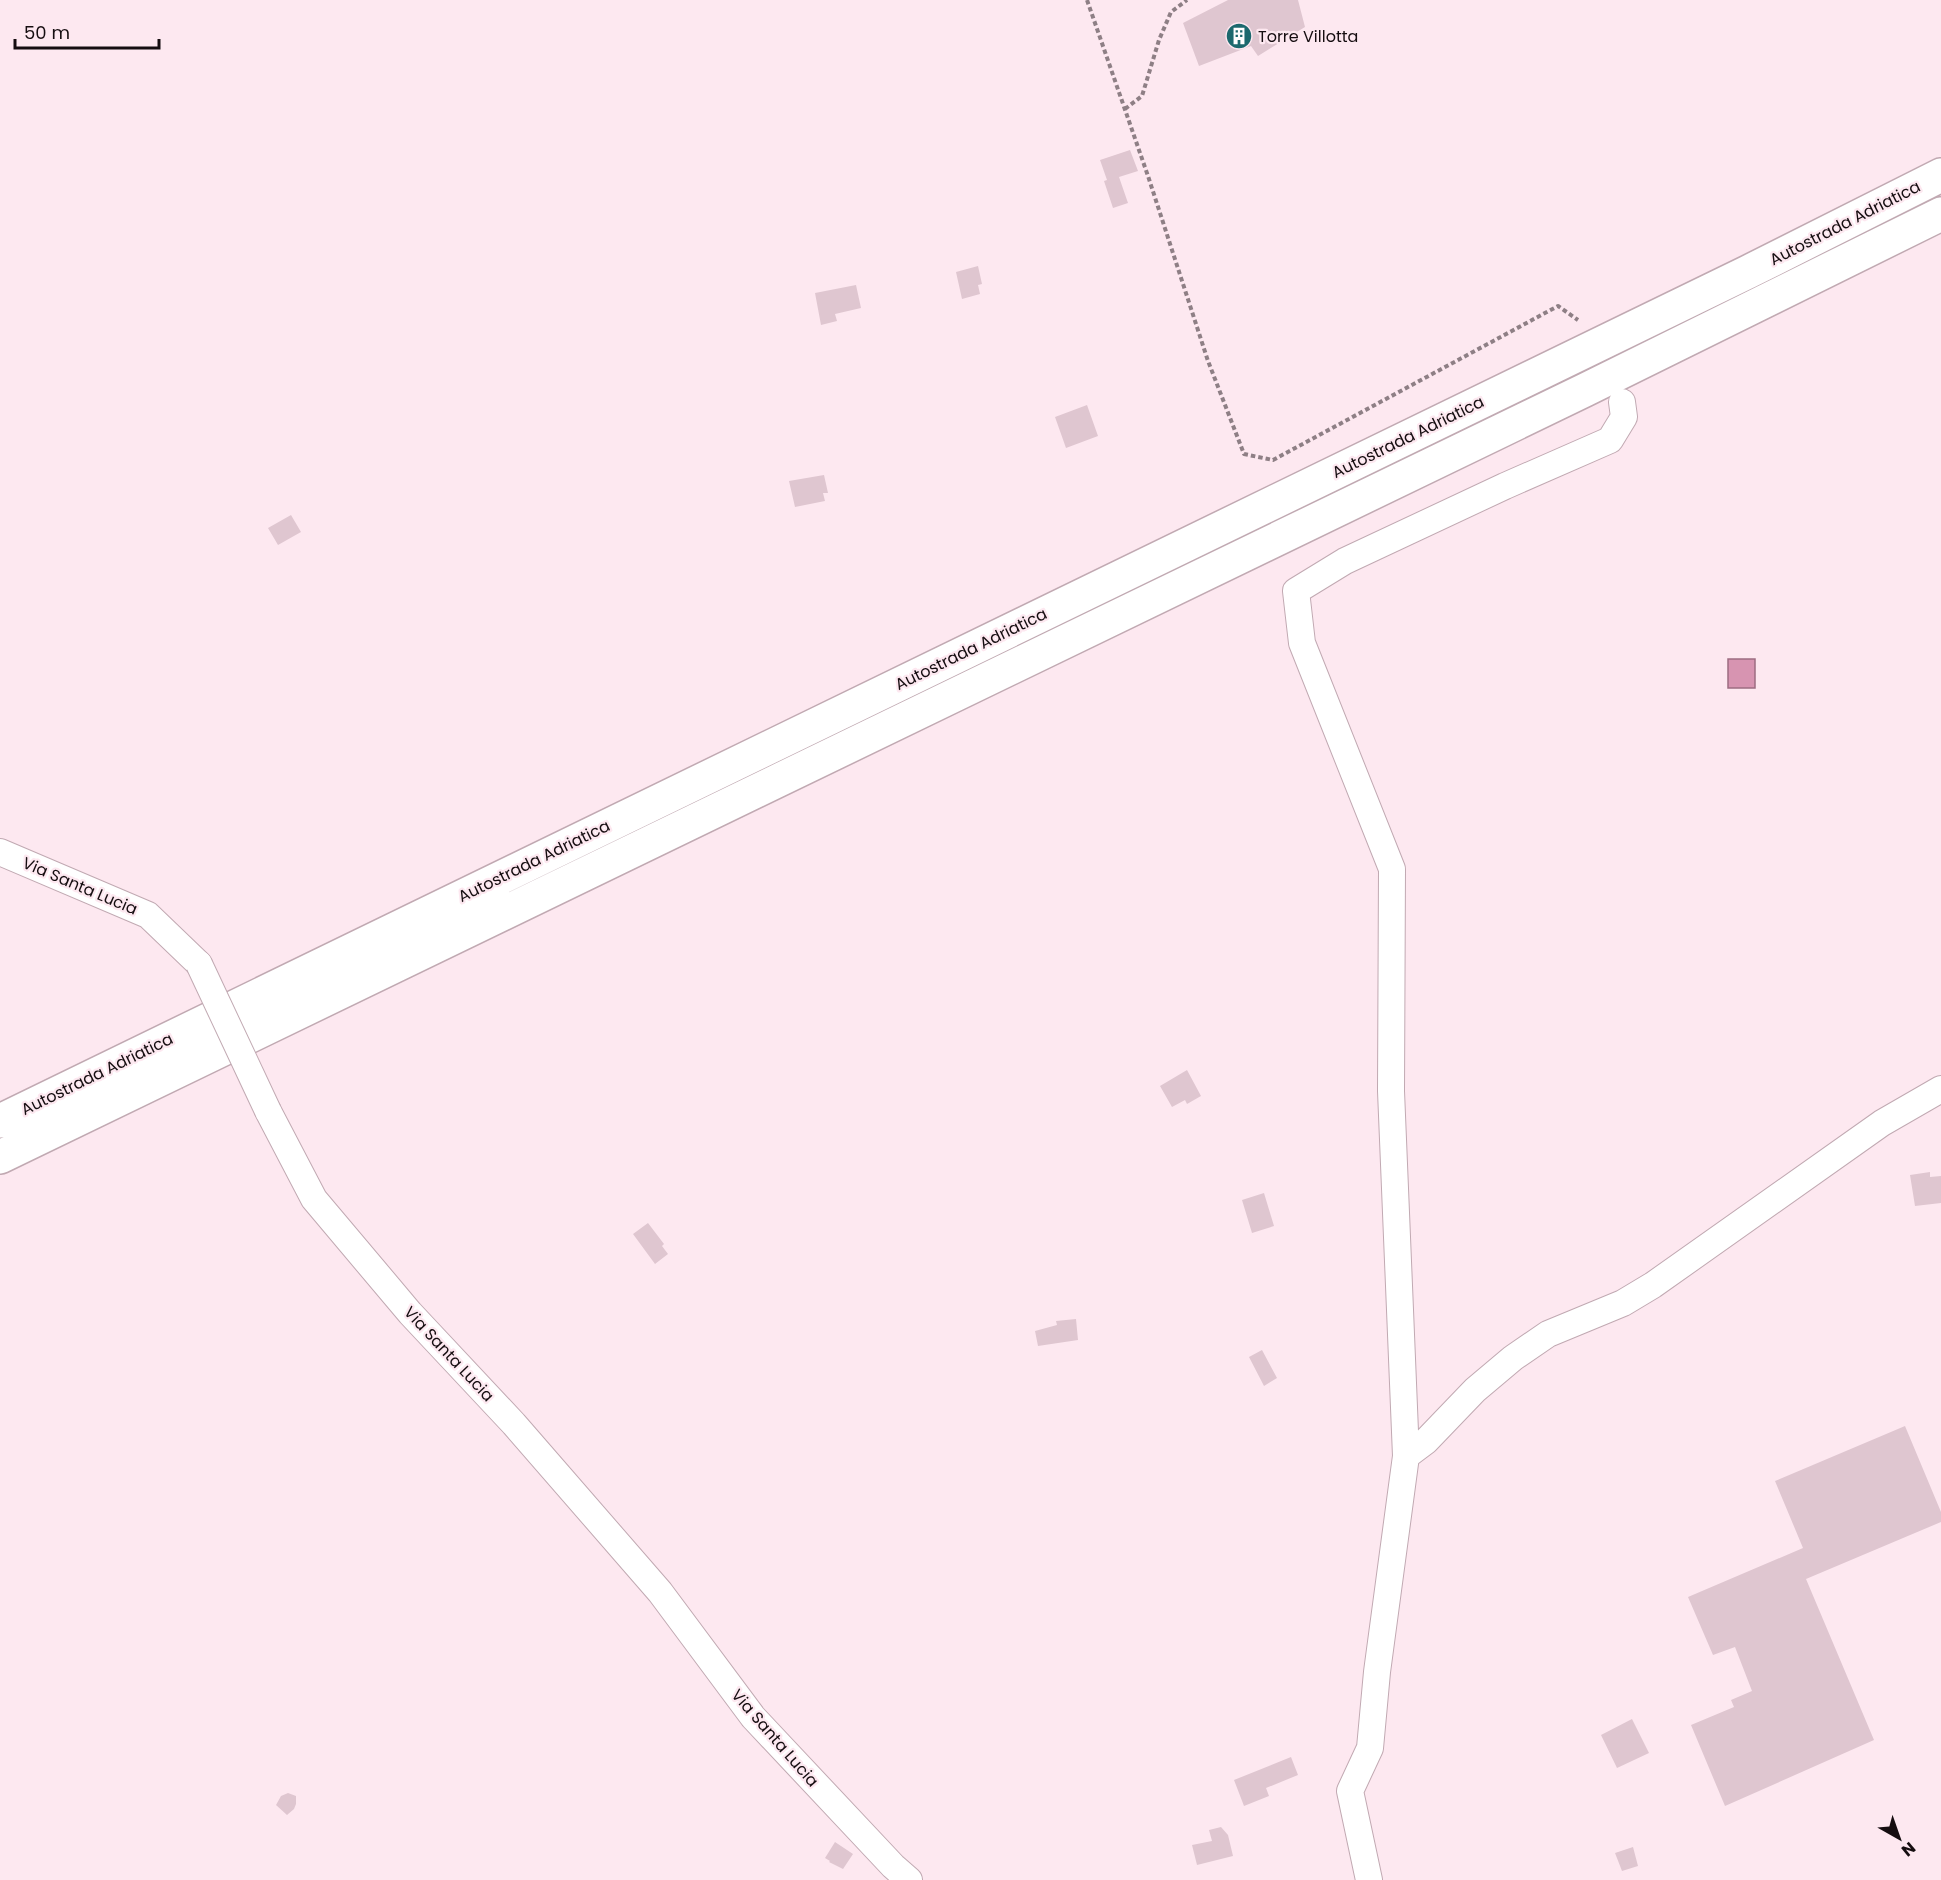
<svg xmlns="http://www.w3.org/2000/svg" width="1941" height="1880" viewBox="0 0 1941 1880" font-family="Poppins,sans-serif">
<style>
.water{fill:#d794b1;stroke:#9d6c81;stroke-width:1.5}
.building{fill:#dfc6d0}
.lines{fill:none;stroke-linecap:round;stroke-linejoin:round}
.minor-casing{stroke:#c1a9b2;stroke-width:28}
.highway-casing{stroke:#c1a9b2;stroke-width:36}
.path{stroke:#8e7f85;stroke-width:4;stroke-dasharray:4.5 3;stroke-linecap:butt}
.minor{stroke:#fff;stroke-width:26}
.highway{stroke:#fff;stroke-width:33}
.minor-bridge-casing{stroke:#c1a9b2;stroke-width:28;stroke-linecap:butt}
.minor-bridge{stroke:#fff;stroke-width:26}
.labels{text-anchor:middle;dominant-baseline:central;stroke-width:4.5;stroke-linejoin:round;paint-order:stroke}
.poi-label{font-size:16px;fill:#150d10;stroke:#fde8f0;text-anchor:start}
.street-label{font-size:16px;fill:#150d10;stroke:#fde8f0}
</style>
<rect width="100%" height="100%" fill="#fde8f0"/>
<path class="water" d="M1728 659H1755V688H1728Z"/>
<path class="building" d="M1228 0H1298L1305 27 1258 56 1251 46 1199 66 1183 23Z
M1130 150 1138 171 1119 177 1128 203 1113 208 1104 181 1107 180 1100 160Z
M978 266 982 284 978 285 980 294 962 299 956 272Z
M856 285 861 308 835 314 837 321 821 325 815 293Z
M1087 405 1098 436 1066 448 1055 417Z
M824 475 828 493H823L825 501 795 507 789 481Z
M291 515 301 532 278 545 268 528Z
M1187 1070 1201 1096 1187 1104 1185 1100 1172 1107 1160 1086Z
M1930 1172V1177L1941 1176V1203L1915 1206 1910 1175Z
M1264 1193 1274 1226 1252 1233 1242 1200Z
M648 1223 664 1244 662 1246 668 1254 655 1264 633 1234Z
M1076 1319 1078 1340 1038 1346 1035 1331 1057 1325 1056 1321Z
M1262 1350 1277 1378 1264 1386 1249 1357Z
M1905 1426 1941 1512V1522L1806 1579 1874 1740 1725 1806 1691 1725 1734 1707 1731 1700 1752 1691 1735 1647 1713 1655 1688 1597 1803 1548 1775 1481Z
M1632 1719 1649 1753 1617 1768 1601 1735Z
M1291 1757 1298 1775 1266 1788 1269 1796 1244 1806 1234 1780Z
M288 1793 296 1796V1804L294 1809 287 1815 276 1805 281 1796Z
M1221 1827 1228 1835 1233 1856 1197 1865 1192 1845 1212 1841 1209 1830Z
M835 1842 853 1854 843 1869 829 1862 830 1861 825 1858Z
M1633 1847 1638 1866 1622 1871 1615 1853Z"/>
<g class="lines">
<defs>
<path id="minor" d="M0 852 148 915 199 964
M268 1111 314 1199 410 1313 514 1424 660 1592 753 1717 893 1866 909 1880
M1406 1456 1426 1441 1475 1390 1513 1358 1548 1334 1623 1303 1653 1285 1882 1123 1941 1089
M1369 1880 1350 1791 1370 1748 1377 1672 1406 1456 1391 1091 1392 869 1302 643 1296 591 1345 561 1505 486 1610 440 1624 417 1622 402"/>
<path id="highway" d="M0 1121 1748 272 1941 175
M0 1157 1585 390 1941 214"/>
</defs>
<use href="#minor" class="minor-casing"/>
<use href="#highway" class="highway-casing"/>
<path class="path" d="M1087 0 1148 176 1208 361 1244 454 1273 460 1558 306 1578 320
M1125 109 1142 96 1159 40 1171 12 1187 0"/>
<use href="#minor" class="minor"/>
<use href="#highway" class="highway"/>
<defs>
<path id="minor-bridge" d="M199 964 268 1111"/>
</defs>
<use href="#minor-bridge" class="minor-bridge-casing"/>
<use href="#minor-bridge" class="minor-bridge"/>
</g>
<defs>
<symbol id="building-disc" viewBox="-11 -11 22 22"><circle r="9.5" fill="#1c696e" stroke="#fde8f0"/><path d="M-4-6H4V6H1V3H-1V6H-4ZM-2.5-4.3h1.7v1.8h-1.7ZM.8-4.3h1.7v1.8H.8ZM-2.5-1h1.7V.8h-1.7ZM.8-1h1.7V.8H.8Z" fill="#fff"/></symbol>
</defs>
<g fill-rule="evenodd">
<use href="#building-disc" x="1224" y="21" width="30" height="30"/>
</g>
<g class="labels">
<g class="poi-label">
<text x="1258" y="36">Torre Villotta</text>
</g>
<g class="street-label">
<text transform="translate(1845 223) rotate(-27)">Autostrada Adriatica</text>
<text transform="translate(1408 437) rotate(-26)">Autostrada Adriatica</text>
<text transform="translate(971 649) rotate(-26)">Autostrada Adriatica</text>
<text transform="translate(534 861) rotate(-26)">Autostrada Adriatica</text>
<text transform="translate(80 886) rotate(23)">Via Santa Lucia</text>
<text transform="translate(97 1074) rotate(-26)">Autostrada Adriatica</text>
<text transform="translate(449 1354) rotate(47)">Via Santa Lucia</text>
<text transform="translate(775 1738) rotate(49)">Via Santa Lucia</text>
</g>
</g>
<g transform="translate(1899 1838) rotate(140)" stroke="#fde8f0" stroke-width="4.5" paint-order="stroke">
<path d="M0-4.5L10 22L0 15L-10 22Z" fill="#150d10"/>
<text y="-9" font-size="16" font-weight="bold" text-anchor="middle" fill="#150d10">N</text>
</g>
<path d="M15 39v9h144v-9" fill="none" stroke="#150d10" stroke-width="3"/>
<text x="24" y="39" font-size="18" fill="#150d10" stroke="#fde8f0" stroke-width="4.5" paint-order="stroke">50 m</text>
</svg>
